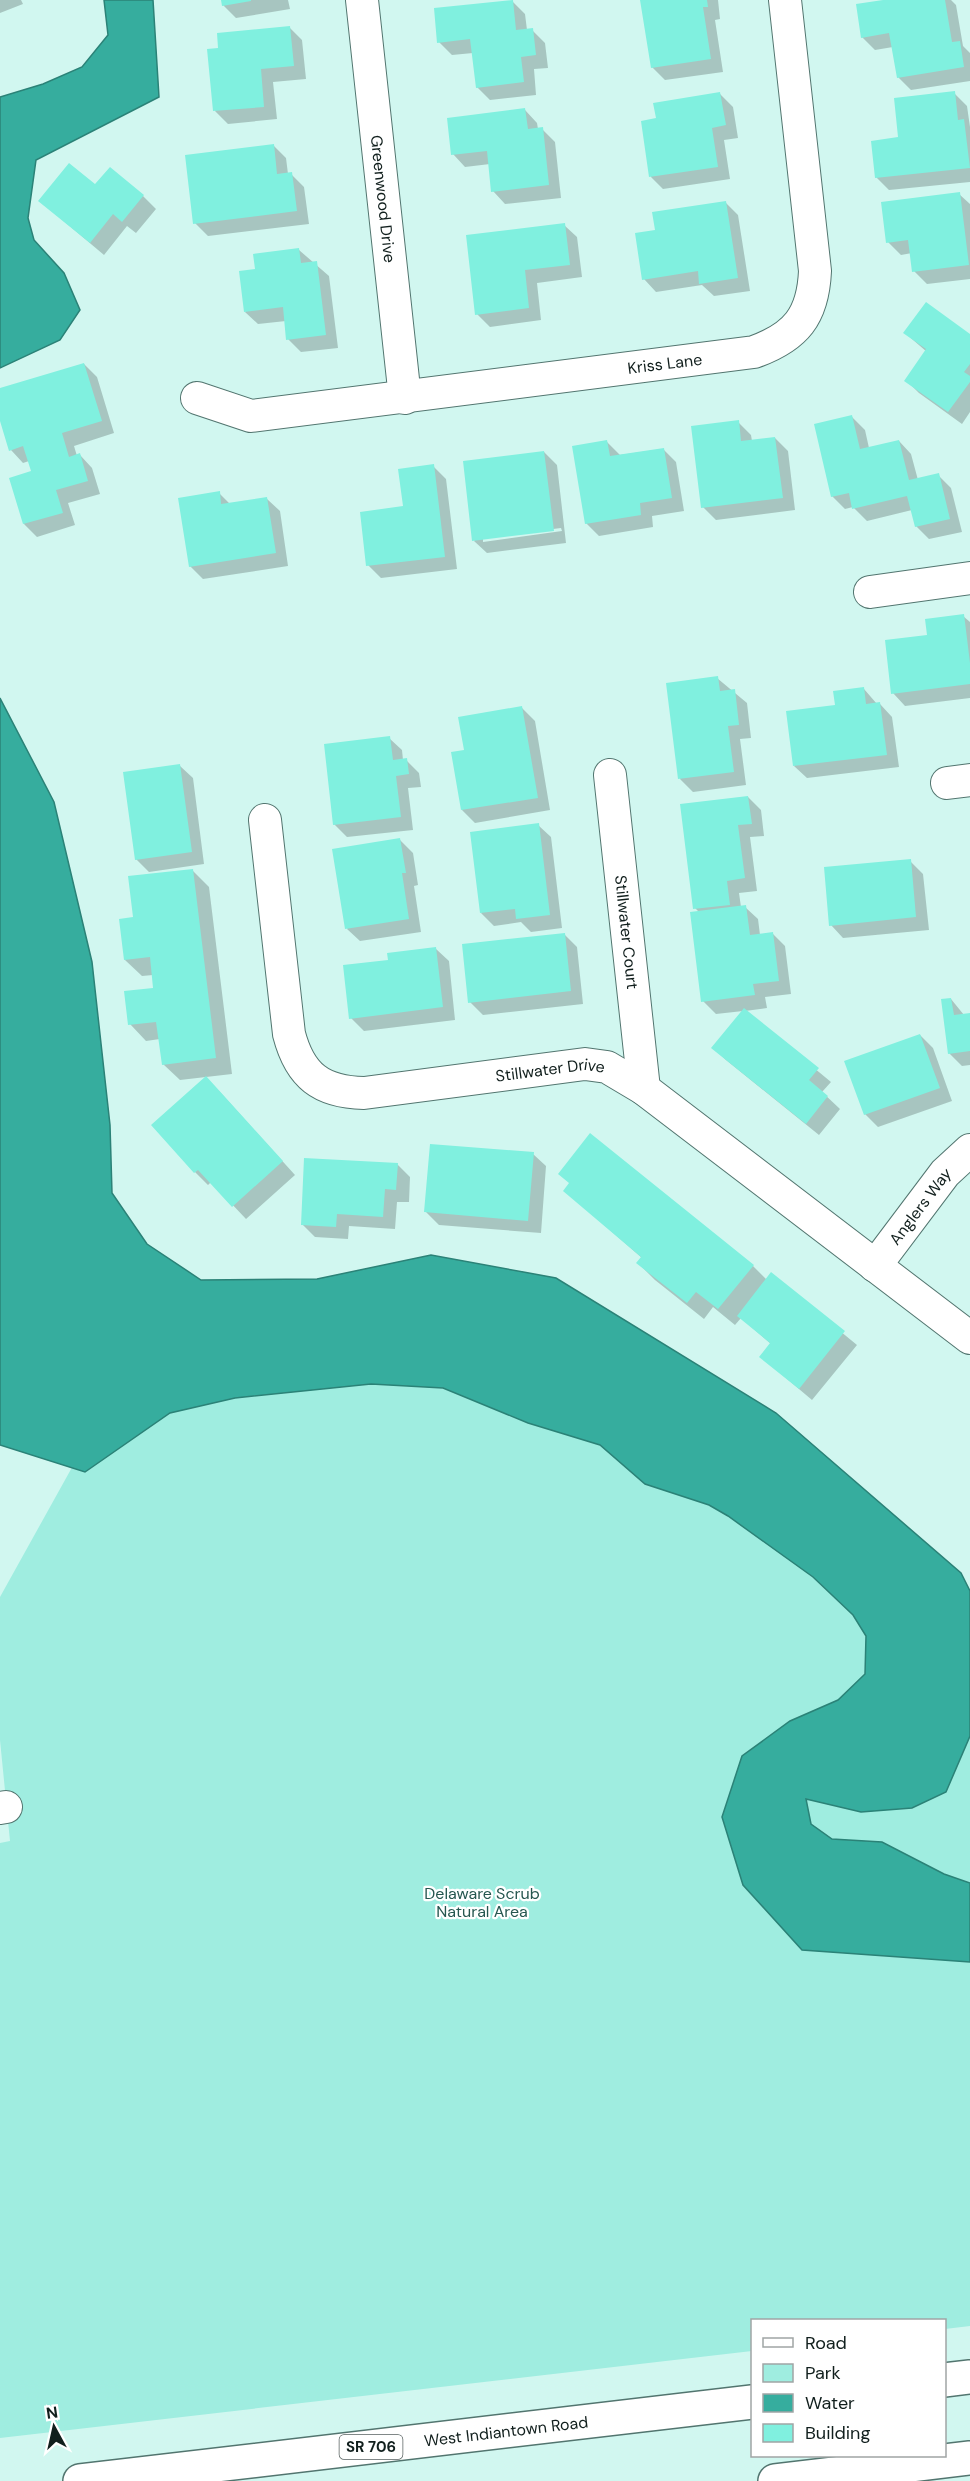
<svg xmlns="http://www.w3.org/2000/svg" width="970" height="2481" viewBox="0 0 970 2481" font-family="'DM Sans',sans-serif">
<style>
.green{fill:#9fede0}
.water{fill:#36ad9e;stroke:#2b8277;stroke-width:1.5}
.shadow{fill:#0003;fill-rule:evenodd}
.building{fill:#80f0df}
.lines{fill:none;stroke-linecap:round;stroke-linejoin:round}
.minor-casing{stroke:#52756f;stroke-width:34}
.primary-casing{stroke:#52756f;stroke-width:36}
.minor{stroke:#fff;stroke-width:32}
.primary{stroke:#fff;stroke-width:33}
.labels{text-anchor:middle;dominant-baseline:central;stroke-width:4.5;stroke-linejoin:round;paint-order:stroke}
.shield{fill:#fff;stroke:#586261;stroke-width:1.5}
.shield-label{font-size:15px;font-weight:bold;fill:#111f1d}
.street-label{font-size:16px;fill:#111f1d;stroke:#fff}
.park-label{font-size:16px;fill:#25564f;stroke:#fff}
</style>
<rect width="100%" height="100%" fill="#d1f7f0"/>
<path class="green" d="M429 1359 643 1451 970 1645V2326L945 2329 944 2320H752V2351L0 2438V1843L10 1841 0 1740V1597L90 1435 238 1381Z"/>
<path class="water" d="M104 0H153L159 97 36 160 28 218 34 240 64 273 80 310 60 340 0 368V97L43 84 82 67 108 35Z
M0 698 54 802 92 962 110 1125 112 1193 147 1244 201 1280 317 1279 431 1255 556 1278 776 1413 961 1573 970 1591V1736L946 1792 912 1808 861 1812 806 1799 811 1824 832 1839 882 1842 944 1874 970 1883V1962L802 1950 743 1885 722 1817 742 1756 790 1721 838 1700 865 1674 866 1636 853 1615 813 1577 728 1516 709 1505 645 1484 600 1445 528 1423 443 1388 371 1384 235 1398 170 1413 85 1472 0 1445Z"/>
<path class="shadow" d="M0 0H21L23 4 0 13Z
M222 0H288L290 9 236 18 223 5Z
M642 0H718L720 19 715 20 723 72 665 80 652 67Z
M892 0H951L956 5 963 46 970 53V81L911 90 898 77 893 47 875 50 862 37Z
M512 1 525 14 527 30H532L545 43 548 68 534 69 536 95 490 100 477 87 473 53 452 55 439 42Z
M289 27 302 40 306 79 273 82 277 119 228 124 215 111 220 50Z
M954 93 967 106 970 127V182L889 190 876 177 900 139Z
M720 94 733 107 738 138 724 140 730 179 663 189 651 177 658 120Z
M525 110 537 123 538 129H542L555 142 561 198 505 204 493 191 490 164 465 167 453 154Z
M273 145 286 158 288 174H291L304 187 309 224 208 236 195 223Z
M96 187 143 196 156 209 136 233 127 226 104 255 40 201Z
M959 194 970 204V279L927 284 914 271 912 253 901 255 888 242Z
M725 202 738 215 750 291 714 296 702 285 656 292 644 279 657 231Z
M564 225 577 237 582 277 537 283 541 320 490 327 477 314Z
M299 250 329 276 338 348 301 352 288 339 286 321 258 324 245 312Z
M905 333 970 336V412L962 424 919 393 906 380 927 352Z
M84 364 97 377 114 433 74 446 77 456 80 455 92 468 100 494 68 503 75 525 37 537 24 524 11 479 33 472 29 461 23 463 11 450 0 416V390Z
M852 417 865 430 869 448 899 441 911 454 918 480 938 475 951 488 962 532 929 539 916 526 912 510 867 521 853 507 845 509 832 496Z
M738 422 751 435 752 441 775 438 788 451 795 510 716 520 703 507Z
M607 442 620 455 663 449 676 462 684 511 652 516 653 527 599 536 586 523Z
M544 452 557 465 566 543 487 553 474 541ZM561 528 562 531 483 542V538Z
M433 466 446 479 457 569 381 578 368 565Z
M219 493 230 504 267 499 280 511 288 566 203 579 190 566Z
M963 616 970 622V698L905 706 893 693 929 637Z
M717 678 747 703 751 738 740 739 746 785 693 792 680 779Z
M864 689 877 704H880L892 717 899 767 807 778 794 766 836 706Z
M522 708 535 721 550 810 475 823 462 810 466 751Z
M389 738 402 750 403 760H406L419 773 421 787 408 788 413 830 347 837 334 824Z
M180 766 193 778 204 864 149 872 136 859Z
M748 797 761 810 764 836 750 837 757 891 739 893 741 907H745L758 919 760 935 772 933 785 946 791 994 765 997 767 1008 745 1011 831 1082 822 1092 840 1109 819 1135 726 1060 713 1048 743 1011 716 1014 703 1001 699 912 695 908Z
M538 825 551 837 562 928 531 932 521 922 494 926 481 913Z
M400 840 413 853 418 885 414 886 421 932 360 941 347 929Z
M910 861 923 874 929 930 843 938 831 925Z
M192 870 209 887 232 1074 180 1080 163 1064 160 1039 146 1041 130 1024 155 989 153 975 142 976 125 960 135 919Z
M564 934 577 947 583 1004 483 1015 470 1002Z
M436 949 449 961 455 1020 364 1031 351 1018 390 961Z
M951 999 964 1015 970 1014V1065L962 1066 949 1053Z
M920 1035 933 1048 952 1101 878 1127 865 1114Z
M219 1091 295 1175 246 1219 211 1182 208 1185 195 1172 153 1125Z
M533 1154 546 1166 541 1233 439 1225 426 1212Z
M397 1164 410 1177 409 1202H397L395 1229 349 1226 348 1239 315 1237 302 1224Z
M565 1191 753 1266 767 1280 772 1275 857 1345 812 1400 761 1357 771 1344 741 1318 735 1325 713 1307 704 1319 655 1280 638 1263 642 1258Z"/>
<path class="building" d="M221 0H251V1L222 6Z
M513 0 516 30 533 28 536 55 521 57 524 82 476 88 470 39 437 43 434 8Z
M640 0H707L708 7H703L711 59 651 68Z
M883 0H945L952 42 960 41 964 67 897 78 889 33 861 38 856 4Z
M290 26 294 66 261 69 264 107 213 111 207 49 218 48 217 33Z
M955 91 958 120 964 119 970 168 875 178 871 141 898 137 894 98Z
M720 92 726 125 712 128 718 167 649 177 641 121 656 118 653 103Z
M525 108 528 129 543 127 549 185 491 192 487 151 451 155 447 118Z
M274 144 277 174 292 172 297 211 193 224 185 155Z
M69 163 95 184 110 167 144 195 122 222 113 214 90 243 38 201Z
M960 192 969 265 912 272 908 240 886 243 881 202Z
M726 201 738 278 699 284 698 271 642 280 635 233 655 230 652 212Z
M565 223 570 265 525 270 529 308 475 315 466 235Z
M299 248 301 263 317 261 326 335 286 340 283 307 244 312 239 271 255 269 253 254Z
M926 302 970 334V364L964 372 970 376V382L948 412 904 381 926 349 903 333Z
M84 363 102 421 62 433 69 457 80 453 88 481 56 490 63 513 23 524 9 478 31 471 23 446 9 451 0 421V388Z
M852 415 860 449 899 440 909 480 939 473 950 519 915 527 907 496 852 509 849 493 831 497 814 424Z
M739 420 741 441 775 437 783 498 701 508 691 426Z
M607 440 610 456 664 448 672 498 640 503 641 515 585 524 572 446Z
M544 451 554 531 472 541 463 461Z
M434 464 445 557 366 566 360 512 403 506 398 469Z
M220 491 221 504 267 497 276 553 189 567 178 498Z
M964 614 970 663V684L891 694 885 640 927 635 925 619Z
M718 676 720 691 735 689 739 725 728 726 734 772 678 779 666 683Z
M864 687 866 704 880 702 887 755 793 766 786 711 835 705 833 691Z
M522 706 538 798 461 810 451 752 464 750 458 717Z
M390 736 393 760 407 758 409 774 396 776 401 817 333 825 324 744Z
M180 764 192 852 135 860 123 772Z
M748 796 752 824 738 825 745 878 727 881 730 905 693 909 680 804Z
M539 823 550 915 516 919 515 909 480 913 470 832Z
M400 838 406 873H402L409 919 345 929 332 849Z
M911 859 916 917 829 926 824 867Z
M193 869 216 1058 162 1065 156 1022 128 1025 124 991 153 988 150 957 124 960 119 919 133 917 128 876Z
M746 905 750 935 773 932 779 981 753 984 755 995 701 1002 690 912Z
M565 933 571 991 468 1003 462 944Z
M436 947 443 1007 349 1019 343 965 388 960 387 953Z
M951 998 954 1015 970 1013V1051L948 1054 941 999Z
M744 1008 819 1068 809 1080 828 1096 806 1124 711 1048Z
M920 1034 940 1088 864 1115 844 1061Z
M206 1076 283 1161 232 1207 198 1170 194 1173 151 1125Z
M590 1133 754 1265 718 1309 696 1292 687 1303 636 1263 641 1257 563 1191 569 1183 558 1174Z
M430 1144 534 1152 528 1221 424 1212Z
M304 1158 398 1163 396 1190 385 1189 383 1217 337 1214 336 1227 301 1225Z
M771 1272 845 1331 799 1389 759 1357 770 1343 737 1316Z"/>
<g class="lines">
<defs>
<g id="minor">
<path id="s1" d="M362 0 405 398"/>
<path id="s2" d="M197 398 251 416 754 352C796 337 813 316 815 271L785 0"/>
<path d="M870 592 970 578"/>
<path id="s3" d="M610 775 644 1089"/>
<path d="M947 783 970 780"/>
<path id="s4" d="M265 820 289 1034C300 1076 321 1092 364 1093L585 1064 607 1067 644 1089 970 1338"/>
<path id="s5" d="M875 1266 945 1173 970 1150"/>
<path d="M0 1808 6 1807"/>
</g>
<g id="primary">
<path d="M944 2380 970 2377"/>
<path id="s6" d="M80 2481 752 2402"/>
<path d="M775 2481 970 2458"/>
</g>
</defs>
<use href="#minor" class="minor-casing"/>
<use href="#primary" class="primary-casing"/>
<use href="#minor" class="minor"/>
<use href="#primary" class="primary"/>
</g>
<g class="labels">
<rect class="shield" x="339.5" y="2435" width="63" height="24" rx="4.5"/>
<g class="shield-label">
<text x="371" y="2447">SR 706</text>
</g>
<g class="street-label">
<text stroke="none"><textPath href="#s1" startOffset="200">Greenwood Drive</textPath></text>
<text stroke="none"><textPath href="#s2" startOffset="474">Kriss Lane</textPath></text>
<text stroke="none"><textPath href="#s3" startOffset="158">Stillwater Court</textPath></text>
<text stroke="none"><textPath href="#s4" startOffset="508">Stillwater Drive</textPath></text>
<text stroke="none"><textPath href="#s5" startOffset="75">Anglers Way</textPath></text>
<text stroke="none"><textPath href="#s6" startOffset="429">West Indiantown Road</textPath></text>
</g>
<g class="park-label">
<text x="482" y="1893">Delaware Scrub<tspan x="482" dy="18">Natural Area</tspan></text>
</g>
</g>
<rect x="751" y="2319" width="195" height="138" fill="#ffffff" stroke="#a0a5a5" stroke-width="1.5"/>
<rect x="763" y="2338" width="30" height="9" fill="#ffffff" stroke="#a0a5a5" stroke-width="1.5"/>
<text x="805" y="2349" font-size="18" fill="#111f1d">Road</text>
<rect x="763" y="2364" width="30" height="18" fill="#9fede0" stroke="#a0a5a5" stroke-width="1.5"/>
<text x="805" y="2379" font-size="18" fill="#111f1d">Park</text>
<rect x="763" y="2394" width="30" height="18" fill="#36ad9e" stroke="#a0a5a5" stroke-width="1.5"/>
<text x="805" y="2409" font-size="18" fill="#111f1d">Water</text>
<rect x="763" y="2424" width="30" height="18" fill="#80f0df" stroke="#a0a5a5" stroke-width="1.5"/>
<text x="805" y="2439" font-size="18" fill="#111f1d">Building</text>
<g transform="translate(54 2427) rotate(352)" stroke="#ffffff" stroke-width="4.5" paint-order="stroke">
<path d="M0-4.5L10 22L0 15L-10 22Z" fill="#111f1d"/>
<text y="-9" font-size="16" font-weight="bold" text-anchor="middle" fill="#111f1d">N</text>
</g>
</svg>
